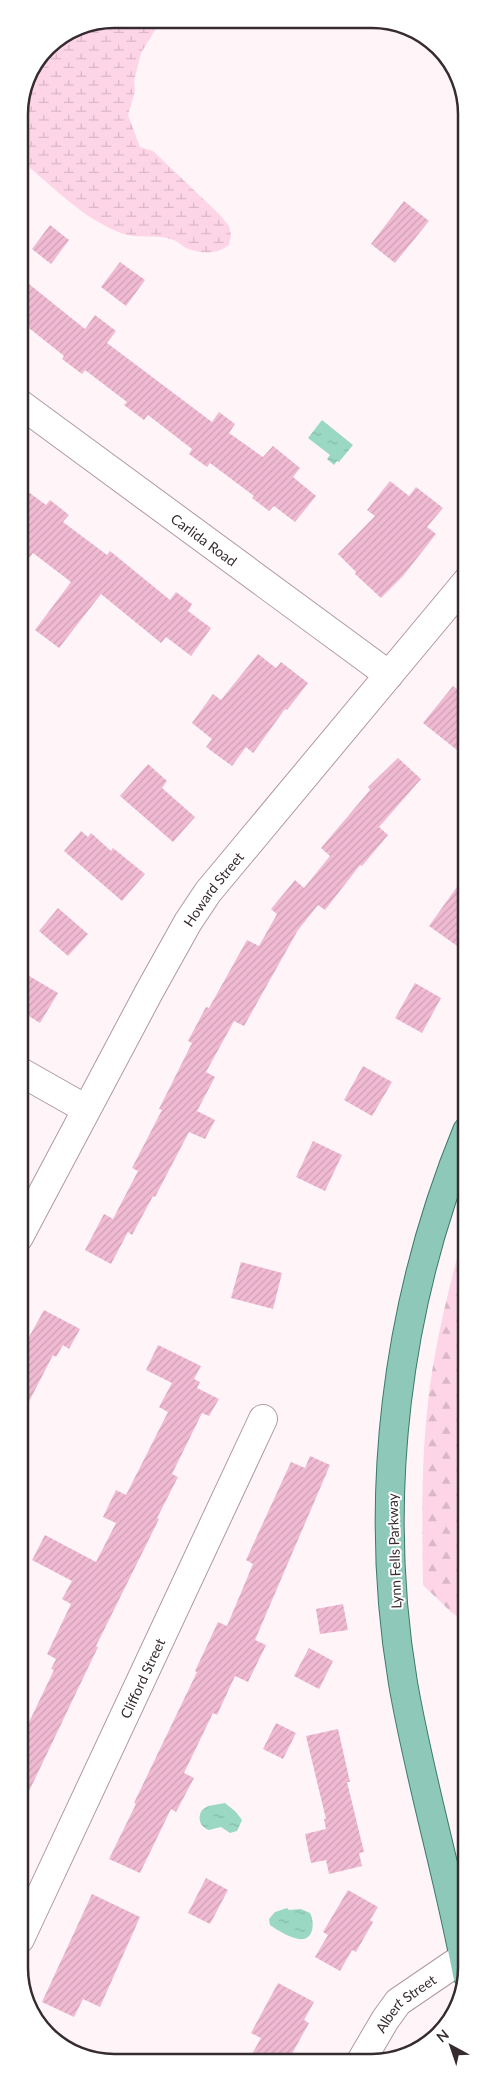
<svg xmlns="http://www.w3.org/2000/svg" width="486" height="2081" viewBox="0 0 486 2081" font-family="Lato,sans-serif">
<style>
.forest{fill:url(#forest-firs)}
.wetland{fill:url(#wetland-marsh)}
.water{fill:url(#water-ripples)}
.building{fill:url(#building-hatch)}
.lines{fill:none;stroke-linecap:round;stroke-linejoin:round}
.minor-casing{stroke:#b198a3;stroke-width:30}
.tertiary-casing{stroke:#b198a3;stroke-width:30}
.primary-casing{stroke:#3d7969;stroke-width:30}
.minor{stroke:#fff;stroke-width:28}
.tertiary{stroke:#fff;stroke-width:28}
.primary{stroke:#8dc8b8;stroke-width:28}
.labels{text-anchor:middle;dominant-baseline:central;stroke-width:4;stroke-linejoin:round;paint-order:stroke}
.street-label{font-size:14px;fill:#362c30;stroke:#fff}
.rim{fill:none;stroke:#362c30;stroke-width:2.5}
</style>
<defs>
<pattern id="forest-firs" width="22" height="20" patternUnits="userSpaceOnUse" patternTransform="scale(1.25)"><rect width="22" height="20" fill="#fdd5e6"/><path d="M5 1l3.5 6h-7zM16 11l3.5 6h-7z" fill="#d9b7c6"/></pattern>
<pattern id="wetland-marsh" width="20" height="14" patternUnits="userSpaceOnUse" patternTransform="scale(1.25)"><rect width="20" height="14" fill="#fdd5e6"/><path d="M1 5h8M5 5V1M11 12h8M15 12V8" fill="none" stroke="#d9b7c6"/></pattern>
<pattern id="water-ripples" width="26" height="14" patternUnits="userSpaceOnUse" patternTransform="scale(1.25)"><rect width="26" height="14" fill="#9ad8c3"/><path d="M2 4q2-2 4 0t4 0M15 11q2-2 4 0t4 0" fill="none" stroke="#85baa8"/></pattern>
<pattern id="building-hatch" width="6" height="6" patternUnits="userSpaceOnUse" patternTransform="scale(1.25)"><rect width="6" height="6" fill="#f0bad3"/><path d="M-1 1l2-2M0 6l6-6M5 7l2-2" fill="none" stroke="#cea0b5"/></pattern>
</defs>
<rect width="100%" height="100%" fill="#fff4f8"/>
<path class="forest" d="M467 1220V1623L451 1612 423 1585C422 1524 421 1463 428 1402 435 1340 451 1280 467 1220Z"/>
<path class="wetland" d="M114 19H162L141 53 134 81 135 91 128 115 140 147 153 151 220 215 229 226 231 235 229 245C216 255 201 254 186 248 182 246 178 241 173 240 161 234 141 239 124 234 83 220 52 185 19 159V108L47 46 78 26Z"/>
<path class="water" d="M322 420 353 445 339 462 337 461 334 465 327 459 330 455 308 438Z
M225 1803 236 1812 242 1820 237 1831 230 1833 221 1827 209 1830C200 1827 197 1818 202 1810L208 1806Z
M287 1908 289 1910 301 1909 310 1913C315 1922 314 1941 299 1939 290 1938 277 1930 270 1925L269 1919 275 1912Z"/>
<path class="building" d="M404 201 429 221 395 263 371 244Z
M50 225 69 240 51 264 32 249Z
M120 262 145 280 126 306 101 287Z
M19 276 85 329 95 315 116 331 107 343 212 422 219 412 235 424 229 433 263 457 273 446 300 468 293 477 316 496 295 522 274 506 269 511 252 498 254 496 210 463 207 467 189 454 192 449 148 415 144 420 124 405 127 402 85 370 82 374 62 359 64 356 19 320Z
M390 481 409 496 416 487 443 508 427 527 436 534 403 576 381 598 355 574 356 572 338 554 375 516 367 510Z
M19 485 46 505 50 500 69 515 63 522 107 555 110 551 170 600 176 592 192 604 188 611 211 628 191 656 166 637 161 643 101 594 59 648 35 630 71 582 33 553 19 571Z
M258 654 276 668 281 662 308 683 287 710 285 709 253 753 246 747 232 766 206 747 212 739 192 723 213 694 221 700Z
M453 686 467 697V758L423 723Z
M398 758 421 779 379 827 388 835 362 866 360 865 325 910 318 905 298 930 244 1026 234 1021 206 1072 215 1077 197 1111 215 1120 205 1139 189 1132 155 1197 153 1196 132 1235 128 1232 111 1264 85 1250 104 1214 113 1219 138 1171 132 1168 162 1110 159 1109 192 1043 188 1041 206 1007 209 1008 247 940 259 946 277 914 271 909 295 880 304 888 330 856 321 848 370 790 368 787Z
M148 764 167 781 162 788 195 817 173 842 120 796Z
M81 831 88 837 91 833 111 851 113 848 145 874 122 901 64 851Z
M467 873V953L429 926Z
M58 908 88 934 68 956 39 931Z
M19 970 58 993 40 1023 19 1010Z
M415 983 441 998 422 1033 395 1018Z
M363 1066 392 1082 372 1116 344 1100Z
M313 1141 342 1155 325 1191 296 1177Z
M241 1262 282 1273 273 1309 231 1298Z
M44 1310 80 1329 69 1349 63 1345 56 1357 53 1355 19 1421V1355Z
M158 1345 201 1366 194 1379 200 1382 197 1388 219 1399 209 1416 202 1413 172 1474 178 1477 157 1518 159 1519 96 1646 98 1647 20 1810V1741L54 1670 51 1669 56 1659 47 1654 71 1604 62 1599 72 1581 32 1560 45 1535 96 1562 116 1523 103 1517 116 1490 126 1495 168 1412 159 1407 172 1383 146 1370Z
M310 1456 330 1465 255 1640 266 1645 248 1682 235 1676 217 1715 213 1713 184 1773 194 1778 176 1812 171 1809 140 1873 109 1859 136 1804 134 1803 197 1672 195 1671 218 1622 227 1626 253 1564 246 1560 291 1462 305 1468Z
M343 1604 348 1630 320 1634 316 1609Z
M309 1648 333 1661 319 1689 294 1676Z
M276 1723 296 1733 283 1759 263 1749Z
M338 1729 350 1782H347L364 1852 359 1853 362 1866 329 1874 326 1860 311 1863 305 1834 326 1829 324 1819H326L306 1736Z
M206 1878 228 1890 210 1924 188 1913Z
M348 1890 378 1907 370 1920 373 1922 356 1952 352 1950 340 1971 315 1957 328 1935 323 1932Z
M92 1894 140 1917 100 2007 83 1999 74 2017 42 2002Z
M278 1983 314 2002 304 2020 309 2023 288 2061H248L261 2038 251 2033Z"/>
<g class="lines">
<defs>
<g id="minor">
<path id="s1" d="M19 403 389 675"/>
<path d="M19 1071 86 1109"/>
<path id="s2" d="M20 1939 263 1419"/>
<path id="s3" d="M361 2061 385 2020 398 2002 464 1957"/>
</g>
<g id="tertiary">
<path id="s4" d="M19 1237 149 992 188 922 208 892 467 581"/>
</g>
<path id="primary" d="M467 1974C449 1876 420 1781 403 1683 372 1498 396 1304 467 1131"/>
</defs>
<use href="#minor" class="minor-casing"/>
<use href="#tertiary" class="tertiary-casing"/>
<use href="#primary" class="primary-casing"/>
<use href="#minor" class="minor"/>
<use href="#tertiary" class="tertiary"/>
<use href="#primary" class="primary"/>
</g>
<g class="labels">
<g class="street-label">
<text stroke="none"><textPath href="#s1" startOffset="230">Carlida Road</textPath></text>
<text stroke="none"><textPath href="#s4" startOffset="399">Howard Street</textPath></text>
<text transform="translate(394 1551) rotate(-92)">Lynn Fells Parkway</text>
<text stroke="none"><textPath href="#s2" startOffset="288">Clifford Street</textPath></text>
<text stroke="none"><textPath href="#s3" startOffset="74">Albert Street</textPath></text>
</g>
</g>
<path d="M0 0H486V2081H0ZM114 28H372A86 86 0 0 1 458 114V1968A86 86 0 0 1 372 2054H114A86 86 0 0 1 28 1968V114A86 86 0 0 1 114 28Z" fill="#fff" fill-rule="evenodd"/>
<path class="rim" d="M114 28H372A86 86 0 0 1 458 114V1968A86 86 0 0 1 372 2054H114A86 86 0 0 1 28 1968V114A86 86 0 0 1 114 28Z"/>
<g transform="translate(451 2046) rotate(320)" stroke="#ffffff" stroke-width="4" paint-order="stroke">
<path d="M0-4L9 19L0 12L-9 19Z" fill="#362c30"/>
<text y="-8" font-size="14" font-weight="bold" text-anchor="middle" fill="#362c30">N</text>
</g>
</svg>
